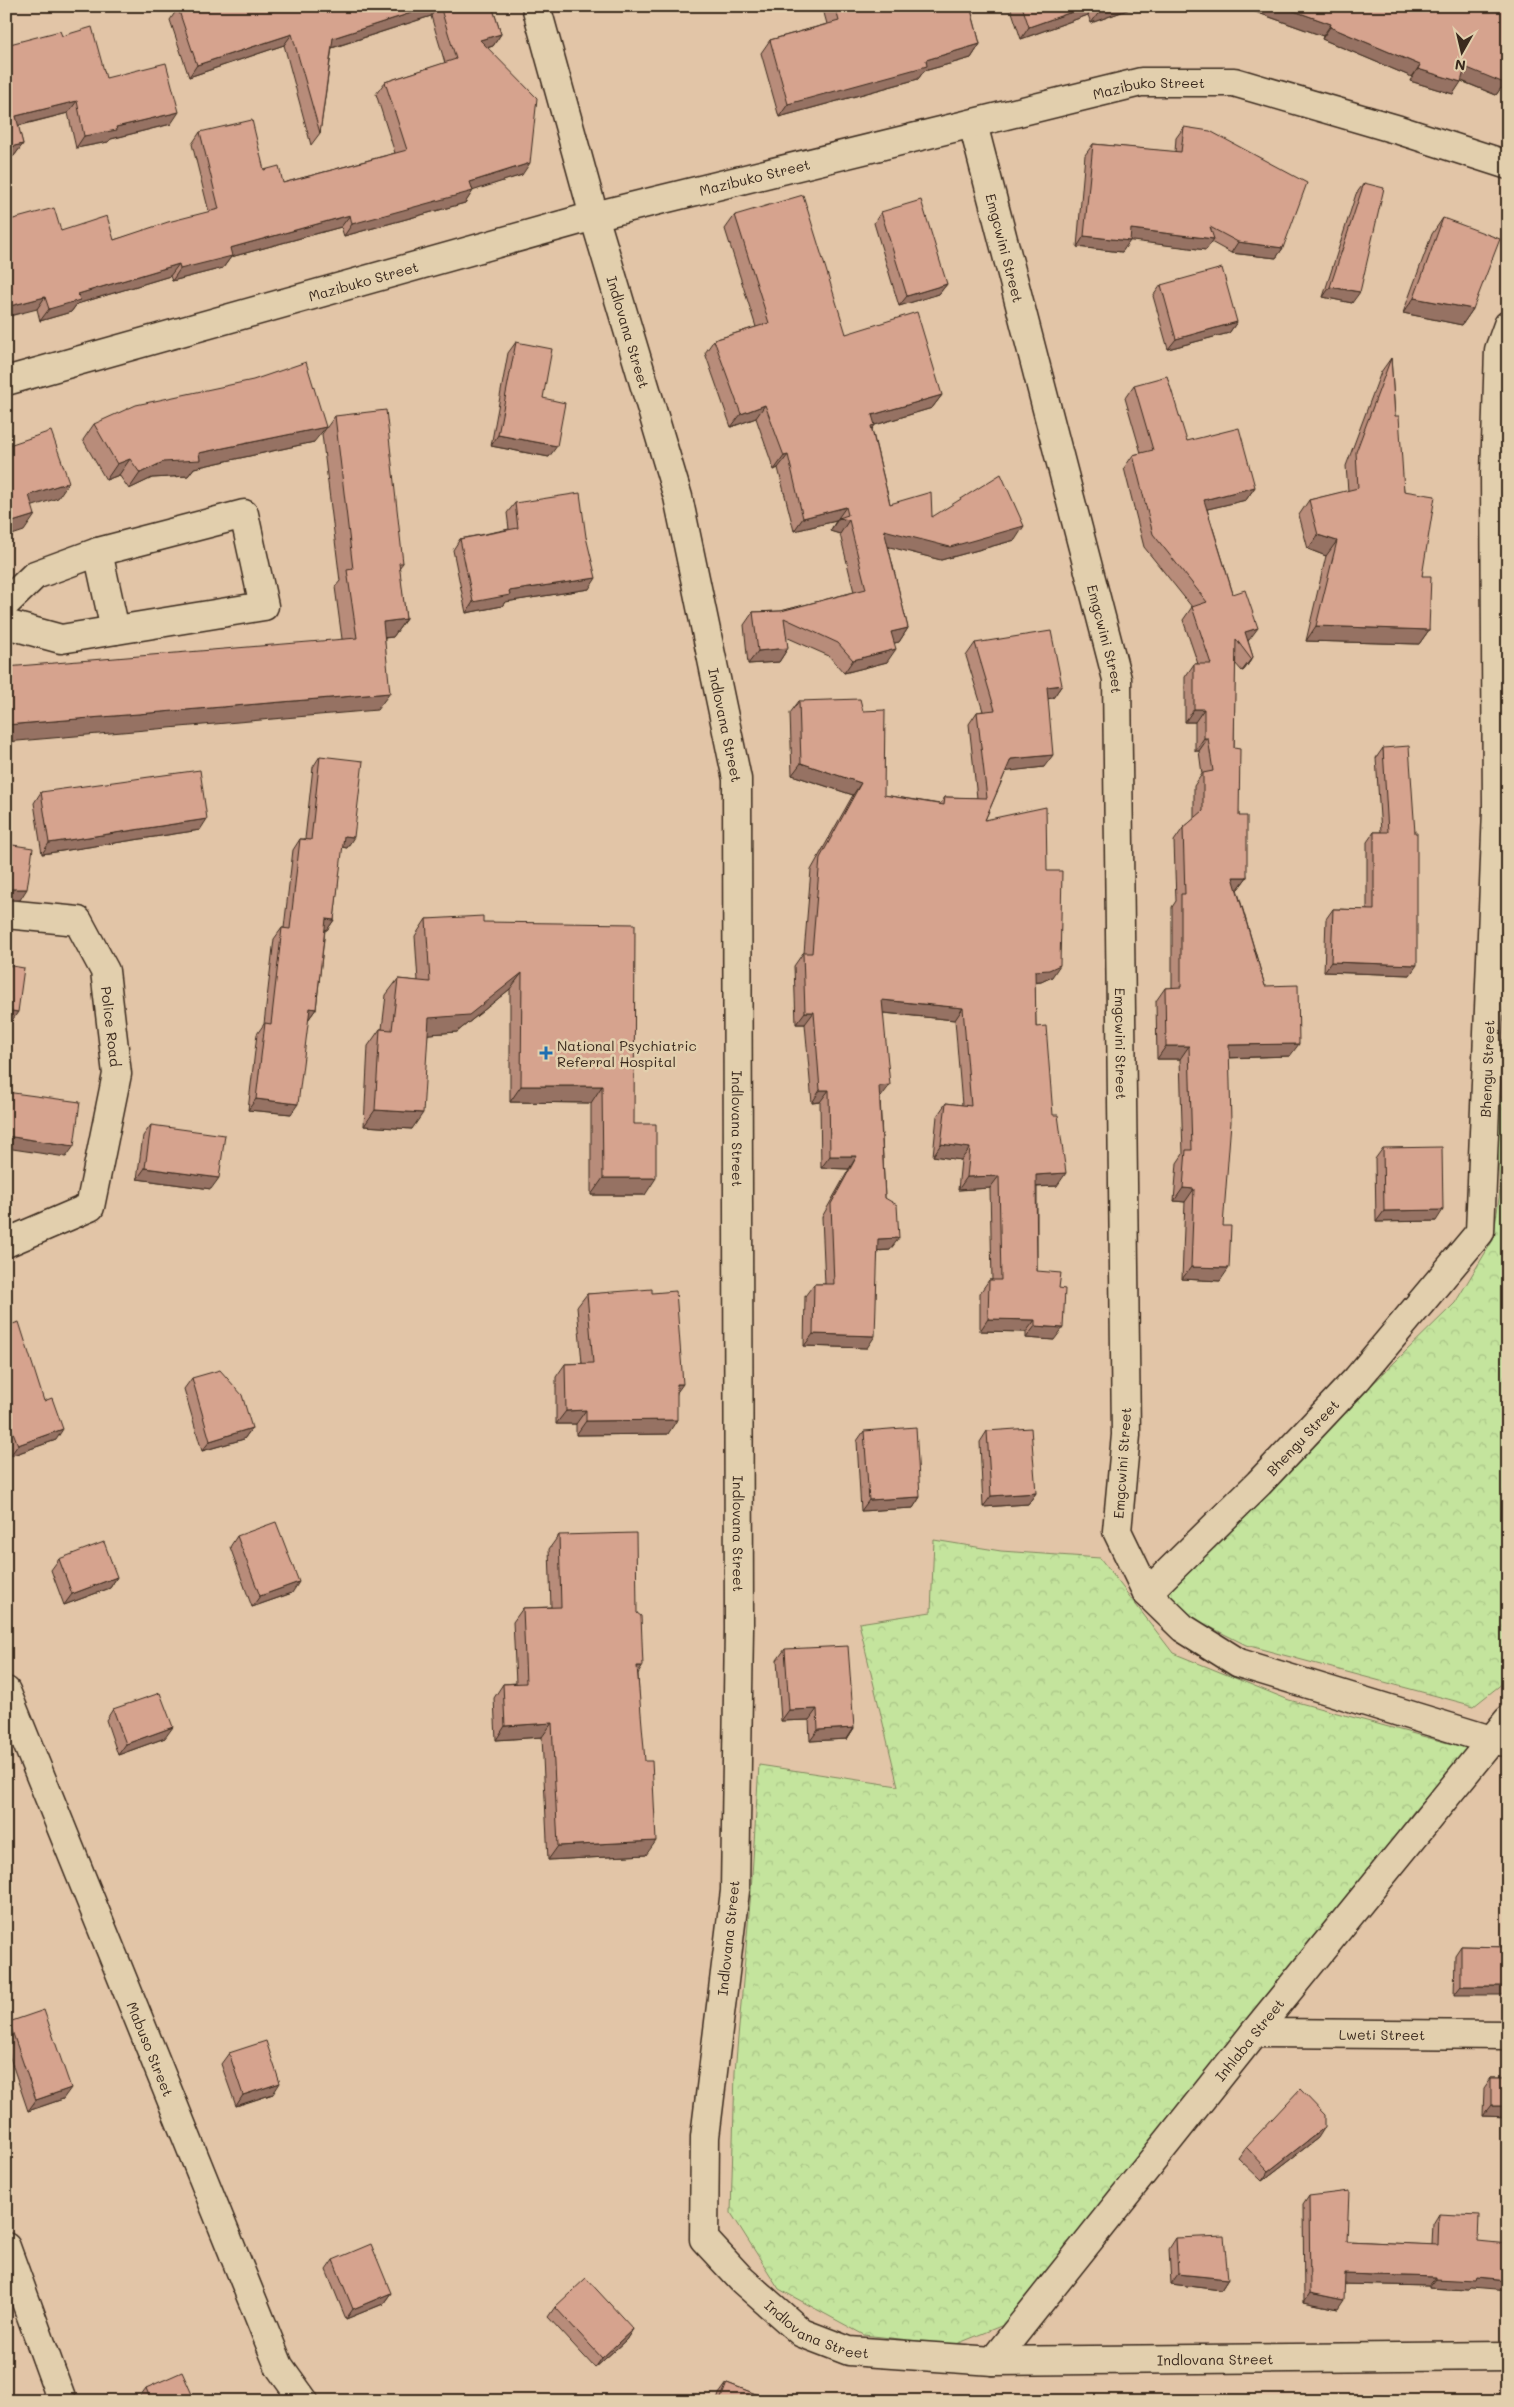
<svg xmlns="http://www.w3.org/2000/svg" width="1514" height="2407" viewBox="0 0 1514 2407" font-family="Mali,sans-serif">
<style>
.forest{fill:url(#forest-crowns);stroke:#80875e}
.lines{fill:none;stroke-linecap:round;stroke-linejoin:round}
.street-casing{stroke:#3b2a1e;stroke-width:31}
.street{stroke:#e2cfad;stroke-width:28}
.wall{fill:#b88c7a;stroke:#3b2a1e}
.shaded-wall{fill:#967263;stroke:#3b2a1e}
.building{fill:#d6a38e;stroke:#3b2a1e}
.poi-dot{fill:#1f6fb2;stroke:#e2cfad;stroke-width:2}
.labels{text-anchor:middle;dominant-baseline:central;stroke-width:5;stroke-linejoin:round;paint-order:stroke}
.street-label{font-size:14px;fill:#3b2a1e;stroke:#e2cfad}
.poi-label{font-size:14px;fill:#3b2a1e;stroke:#e2cfad;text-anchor:start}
</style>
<defs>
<pattern id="forest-crowns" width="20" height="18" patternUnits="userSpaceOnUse" patternTransform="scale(1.25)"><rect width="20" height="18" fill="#c4e49d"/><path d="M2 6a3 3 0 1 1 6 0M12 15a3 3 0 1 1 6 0" fill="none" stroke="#a9c487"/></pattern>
</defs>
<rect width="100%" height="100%" fill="#e2c5a7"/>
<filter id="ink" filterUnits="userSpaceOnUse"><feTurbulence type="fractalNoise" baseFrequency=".02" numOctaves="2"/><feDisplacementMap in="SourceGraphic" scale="10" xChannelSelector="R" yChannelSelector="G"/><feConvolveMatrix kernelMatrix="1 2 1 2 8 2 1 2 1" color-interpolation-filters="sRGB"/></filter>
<g filter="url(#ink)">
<path class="forest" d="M1495 1097H1508V1679L1474 1706 1246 1645 1196 1620 1163 1590 1455 1303 1493 1240 1500 1191Z
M934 1540 1001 1551 1100 1558 1173 1653 1289 1700 1470 1749 1414 1811 1315 1940 1249 2016 1028 2315 954 2345 864 2335 779 2289 731 2213 735 2072 751 1891 759 1765 898 1786 859 1623 931 1612Z"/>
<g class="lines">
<defs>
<g id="street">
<path id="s1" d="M536 6 594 216 678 497 737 779 739 1628 735 1891 705 2137 704 2239 742 2280 802 2333 849 2351 993 2361 1508 2356"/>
<path id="s2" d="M973 124 1117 679 1126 1435 1117 1531 1147 1593 1183 1628 1239 1663 1491 1740 1508 1742"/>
<path id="s3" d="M6 381 594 216 1141 82H1234L1399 130 1508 165"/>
<path d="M98 552 115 630"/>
<path d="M6 603 35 575 98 552 244 514 264 606 61 639 6 624"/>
<path id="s4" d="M6 914 78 921 105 971 117 1074 90 1207 6 1243"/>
<path id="s5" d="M1147 1593 1259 1483 1357 1379 1480 1232 1497 810 1495 474 1499 350 1508 325"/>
<path id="s6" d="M6 1691 279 2366 304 2401"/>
<path id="s7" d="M1254 2033 1508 2035"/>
<path d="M6 2247 62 2401"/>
<path id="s8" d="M993 2361 1254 2033 1508 1720"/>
</g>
</defs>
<use href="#street" class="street-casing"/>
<use href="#street" class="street"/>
</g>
<path class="wall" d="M184 6H492L501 34 493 46 487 48 522 175 473 190 465 203 344 236 341 227 231 257 223 268 172 281 170 276 77 304 71 312 40 321 37 309 61 231 114 240 209 212 192 144 200 132 264 170 283 183 395 153 376 94 385 82 445 63 431 16 332 48 320 133 311 145 284 45 189 77 170 20 178 8Z
M822 6H970L980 44 971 58 924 71 918 79 779 117 761 53 770 40 827 24Z
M1010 6H1138L1091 23 1088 15 1021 39Z
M1252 6H1508L1501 88 1496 95 1461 81 1453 94 1410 81 1412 77 1322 39 1323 36 1250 10Z
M62 36 106 78 171 124 111 139 108 142 76 148 68 113 18 126 23 144 14 156 6 158V45Z
M1184 127 1283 248 1276 258 1231 253 1211 242 1206 250 1130 240 1122 252 1077 247 1085 155 1093 144 1175 152 1176 138Z
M1364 183 1352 303 1323 297 1356 194Z
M881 212 947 284 939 294 899 306 874 223Z
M735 215 846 334 942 395 932 408 875 425 872 429 890 504 932 517 1015 540 941 560 888 546 908 628 899 642 894 643 887 662 844 673 829 656 786 637 788 648 779 662 748 664 744 625 753 612 781 611 854 592 840 534 830 531 836 521 794 531 778 468 774 470 756 418 731 427 705 353 714 340 756 327 725 229Z
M1443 218 1473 309 1462 325 1403 313 1432 234Z
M1161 285 1237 322 1229 333 1168 349 1153 296Z
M516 342 543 398 549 457 491 446 508 353Z
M1391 358 1395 416 1404 491 1422 576 1429 630 1419 644 1306 641 1326 556 1308 549 1299 515 1309 500 1348 491 1346 466 1381 372Z
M1134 385 1187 441 1255 487 1246 500 1207 509 1233 594 1249 640 1248 641 1253 657 1244 670 1242 671 1235 663 1234 748 1239 816 1247 877 1238 889H1237L1265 986 1290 1056 1229 1058 1220 1281 1182 1279 1185 1202 1174 1201 1177 1163 1183 1154 1180 1059H1157L1156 1001 1165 988H1172V907L1176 901 1174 841 1183 828 1194 819V786L1202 774 1199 751H1195V722H1185V677L1194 664H1198L1183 620 1192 607 1144 547 1124 468 1133 455 1141 453 1125 398Z
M335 416 403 563 399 568 406 619 393 637 385 638 377 710 342 639 335 587 340 581 322 434Z
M94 424 314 442 194 468 188 476 152 478 129 489 119 475 106 480 83 440Z
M515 503 586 537 589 589 505 602 502 606 466 613 453 550 460 539 509 529 507 513Z
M975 643 1062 685 1053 698H1048L1044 767 1006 771 985 820 1047 871 1052 977 1041 982 1035 983 1036 1027 1057 1186 1037 1187V1271L1054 1340 1026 1338V1332L980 1331V1293L989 1280H992L990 1188 958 1190 961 1160 933 1156 937 1116 946 1103 962 1105 955 1020 883 1013 881 1097H880L885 1198 890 1250 878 1251 867 1348 804 1346 805 1296 814 1284H825L822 1217 849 1169 821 1168 820 1102 812 1103 805 1024H796L794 966 803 953H804L811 870 853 795 792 775 790 713 799 701 863 711 884 795 940 804 945 797 977 798 969 724 977 712 983 711 966 656Z
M1383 748 1410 975 1324 972 1326 919 1333 909 1367 910V842L1374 832H1381L1376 758Z
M320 756 347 848 342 847 334 920 327 930H325L316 1009 308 1020 291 1114 248 1110 257 1034 264 1024 274 939 282 928H284L293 850 300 839H305L313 767Z
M41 792 200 830 42 854 34 803Z
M426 919 483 922 634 1124 645 1195H591V1103L510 1102V989L457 1032 428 1034 412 1129 364 1126 368 1046 380 1029H382L386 995 398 979 418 981 415 936Z
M151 1125 211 1189 137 1179 143 1136Z
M1383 1148 1436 1221 1376 1222 1375 1159Z
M652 1293 677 1393 668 1434 576 1435V1424H556V1377L565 1364 582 1363 577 1307 587 1294Z
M6 1326 56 1440 10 1456 6 1445Z
M192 1378 252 1428 244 1439 202 1451 184 1389Z
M864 1431 920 1497 913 1508 861 1511 857 1441Z
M987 1431 1036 1493 1028 1504 983 1507 980 1442Z
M559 1535 638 1674 646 1855 548 1860 542 1737 496 1740 494 1698 503 1684 516 1683 513 1622 523 1608 551 1607 549 1549Z
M237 1536 292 1593 252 1607 230 1547Z
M59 1559 117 1577 110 1588 64 1605 51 1570Z
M785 1649 854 1728 847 1739 810 1741 809 1720 781 1721 777 1660Z
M113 1709 165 1738 118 1755 106 1720Z
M1461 1946 1508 1947 1454 1995 1455 1955Z
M9 2022 63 2099 28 2111 6 2046V2026Z
M229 2053 273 2094 236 2106 221 2064Z
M1491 2078H1508V2117L1483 2116 1484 2088Z
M1318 2138 1262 2181 1238 2158 1246 2147Z
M1309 2196 1347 2241 1432 2245 1433 2224 1439 2214 1471 2288 1469 2290 1429 2288V2286L1345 2284 1338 2309 1304 2302 1303 2205Z
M1176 2238 1228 2279 1221 2290 1171 2284 1169 2249Z
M333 2260 391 2293 383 2304 346 2319 326 2270Z
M555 2307 633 2329 626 2340 595 2368 548 2317Z
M727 2383 774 2401H717L719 2394Z
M146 2388 195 2401H139L138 2399Z"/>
<path class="shaded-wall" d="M433 6H438L431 16 325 50 333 38Z
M1089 6H1095L1088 15 1021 39 1029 27Z
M1113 6H1138L1091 23 1100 11Z
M1253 6H1280L1331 24 1323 36 1250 10Z
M1330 27 1420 65 1412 77 1322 39Z
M292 34 284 45 189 77 197 65Z
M501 34 493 46 472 52 480 40Z
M980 44 971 58 924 71 918 79 779 117 788 104 926 60Z
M1465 67 1508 75V90L1501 88 1496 95 1457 79Z
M1418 69 1461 82 1453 94 1410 81Z
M77 101 68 113 8 128 16 116Z
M179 112 171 124 111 139 108 142 76 148 84 136 116 127Z
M23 144 14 156 6 158V148Z
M530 163 522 175 472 191H473L465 203 344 236 352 224 470 182Z
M350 215 341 227 231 257 223 268 172 281 180 269 230 248Z
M1131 229 1214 239 1206 250 1124 240Z
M1084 236 1130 241 1122 252 1077 247Z
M1238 242 1283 248 1276 258 1231 253Z
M179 264 170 276 77 304 71 312 40 321 49 309 78 294Z
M947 284 939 294 899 306 907 296Z
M1330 287 1360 292 1352 303 1323 297Z
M45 297 37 309 6 317V307Z
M1414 298 1473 309 1462 325 1403 313Z
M1237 322 1229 333 1168 349 1176 339Z
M942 395 932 408 875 425 866 438 872 415Z
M765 405 756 418 731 427 741 414Z
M326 427 314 442 194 468 188 476 152 478 129 489 140 473 163 462 199 453Z
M498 435 557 446 549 457 491 446Z
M788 455 778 468 774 470 784 456Z
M130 459 119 475 106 480 117 464Z
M69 482 58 498 18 511 29 495Z
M1255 487 1246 500 1195 512 1204 500Z
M846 507 836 521 794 531 803 518Z
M35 515 24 531 6 537V524Z
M839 518 849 520 840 534 830 531Z
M1024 526 1015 540 941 560 874 543 884 530Z
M1318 535 1337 541 1326 556 1308 549Z
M596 578 589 589 505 602 502 606 466 613 473 602 509 591Z
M406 619 393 637 371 639 383 622Z
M1316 626 1429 630 1419 644 1306 641Z
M908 628 899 642 882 646 891 632Z
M1258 628 1249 640 1239 644 1245 632Z
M788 648 779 662 748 664 758 651Z
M896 649 887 662 844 673 853 660Z
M1253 657 1244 670 1242 671 1251 659Z
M1062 685 1053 698 1038 700 1047 687Z
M390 693 377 710 6 742V725Z
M1194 709H1204L1195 722H1185Z
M1204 738H1208L1199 751H1195Z
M1053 755 1044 767 1002 772 1011 759Z
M801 763 861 783 853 795 792 775Z
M207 819 200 830 42 854 49 843Z
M344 836 354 837 347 848 336 846Z
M1233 877H1247L1238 889 1224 890Z
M6 889H27L20 900H6Z
M326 919 334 920 327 930 319 929Z
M1331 962 1417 965 1410 975 1324 972Z
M1060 965 1052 977 1041 982 1026 983 1035 971Z
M522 973 510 989 457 1032 417 1035 429 1018Z
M882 1000 963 1008 955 1020 874 1012Z
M310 1008 316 1009 308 1020Z
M6 1010 18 1012 11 1022H6Z
M805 1012H814L805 1024H796Z
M1299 1044 1290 1056 1220 1058 1229 1045Z
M1166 1046H1189L1180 1059H1157Z
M890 1085 881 1097 870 1098 879 1086Z
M521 1086H602L591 1103 510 1102Z
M820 1090H829L820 1102 812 1103Z
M256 1099 298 1104 291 1114 248 1110Z
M375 1110 423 1113 412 1129 364 1126Z
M6 1136 74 1146 66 1157 6 1148Z
M941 1144 970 1148 961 1160 933 1156Z
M830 1156H857L849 1169 821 1168Z
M145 1168 219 1178 211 1189 137 1179Z
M1066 1173 1057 1186 1028 1187 1036 1175Z
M999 1176 990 1188 958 1190 967 1177Z
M603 1178H656L645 1195H591Z
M1183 1188 1194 1189 1185 1202 1174 1201Z
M1443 1210 1436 1221 1376 1222 1384 1211Z
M899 1238 890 1250 869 1251 878 1239Z
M1191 1267 1229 1268 1220 1281 1182 1279Z
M988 1319 1035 1320 1026 1332 980 1331Z
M1035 1326 1063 1328 1054 1340 1026 1338Z
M813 1334 875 1336 867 1348 804 1346Z
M677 1384H683L673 1398Z
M586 1410 576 1424H556L566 1411Z
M677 1420 668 1434 576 1435 586 1421Z
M252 1428 244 1439 202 1451 210 1441Z
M63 1429 56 1440 10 1456 18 1445Z
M1036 1493 1028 1504 983 1507 991 1496Z
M920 1497 913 1508 861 1511 869 1500Z
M117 1577 110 1588 64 1605 72 1594Z
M299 1582 292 1593 252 1607 260 1596Z
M637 1666H643L634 1680Z
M817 1709 809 1720 781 1721 789 1710Z
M552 1723 542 1737 496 1740 505 1726Z
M173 1727 165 1738 118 1755 126 1744Z
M854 1728 847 1739 810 1741 818 1730Z
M656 1841 646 1855 548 1860 558 1846Z
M1461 1986H1508V1995H1454Z
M280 2083 273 2094 236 2106 243 2095Z
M71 2088 63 2099 28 2111 36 2100Z
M1491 2106H1508V2117L1483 2116Z
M1325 2127 1318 2138 1262 2181 1269 2171Z
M1178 2274 1228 2279 1221 2290 1171 2284Z
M1345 2274 1436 2277 1429 2286 1339 2284Z
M1476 2278 1508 2281V2291L1471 2288 1469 2290 1429 2288 1436 2279Z
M391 2293 383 2304 346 2319 353 2309Z
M1310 2293 1344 2300 1338 2309 1304 2302Z
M633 2329 626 2340 595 2368 602 2358Z"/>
<path class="building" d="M184 6H433L333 38 320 133 292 34 197 65 178 8Z
M440 6H492L501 34 480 40 537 98 530 163 470 182 473 191 352 224 350 215 230 248 232 256 180 269 179 264 78 294 80 300 49 309 45 297 6 307V221L54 208 61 231 107 216 114 240 168 222 219 209 200 132 252 120 264 170 279 166 283 183 407 150 385 82 456 59Z
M835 6H970L980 44 926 60 927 66 788 104 770 40 839 21Z
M1022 6H1089L1029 27Z
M1098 6H1113L1100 11Z
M1280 6H1508V75L1504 83 1465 67 1461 82 1418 69 1420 65 1330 27 1331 24Z
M92 27 106 78 166 63 179 112 116 127 117 130 84 136 77 101 16 116 23 144 6 148V45L60 31 62 36Z
M1184 127 1210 131 1307 183 1283 248 1238 242 1210 227 1214 239 1131 229 1130 241 1084 236 1093 144 1181 152Z
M1364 183 1384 188 1360 292 1330 287Z
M803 195 846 334 917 312 942 395 872 415 875 425 871 426 890 504 931 492 932 517 1001 474 1024 526 950 547 884 530 908 628 891 632 896 649 853 660 838 643 784 618 788 648 758 651 753 612 781 611 866 589 849 520 839 518 848 515 846 507 803 518 788 455 784 456 765 405 741 414 714 340 769 323 735 215Z
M921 200 947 284 907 296 881 212Z
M1443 218 1500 239 1473 309 1414 298Z
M1222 268 1237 322 1176 339 1161 285Z
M516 342 552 349 543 398 565 403 557 446 498 435Z
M1391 358 1395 416H1399L1404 491 1435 496 1422 576H1431L1429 630 1316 626 1337 541 1318 535 1309 500 1358 488 1356 452Z
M306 362 326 427 199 453 200 460 163 462 140 473 130 459 117 464 94 424 136 405 253 380Z
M1167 376 1187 441 1239 428 1255 487 1204 500 1233 594 1245 590 1258 628 1245 632 1253 657 1251 659 1236 639 1234 748 1240 749 1239 816H1247V877H1233L1265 986 1298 985 1299 1044 1229 1045 1231 1122 1223 1226H1231L1229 1268 1191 1267 1194 1189 1183 1188 1186 1150H1192L1189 1046H1166L1165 988 1181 987V894H1185L1183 828 1203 811V773L1213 771 1208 738H1204V709H1194V664H1211L1192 607 1207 602 1153 534 1133 455 1153 450 1134 385Z
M386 410 403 563H399L406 619 383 622 390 693 6 725V667L357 638 347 570 353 569 335 416Z
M51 431 69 482 29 495 35 515 6 524V446Z
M580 493 586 537 596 578 509 591 510 595 473 602 460 539 518 528 515 503Z
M1051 631 1062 685 1047 687 1053 755 1011 759 985 820 1046 807 1047 871H1062L1060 965 1049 970 1035 971 1036 1027 1046 1026 1053 1115H1058L1066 1173 1036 1175 1037 1271 1061 1273 1059 1288 1065 1289 1063 1328 1035 1326V1320L988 1319 989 1280H1001L999 1176 967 1177 970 1148 941 1144 946 1103 971 1106 963 1008 882 1000 890 1085 879 1086 885 1198 897 1205 899 1238 878 1239 875 1336 813 1334 814 1284H834L831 1204 857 1156H830L829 1090H820L814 1012H805L803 953H812L820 858 861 783 801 763 799 701 860 699 863 711 885 710 884 795 944 805 945 797 987 798 977 712 995 710 975 643Z
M1409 746 1415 833H1417V965L1331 962 1333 909 1374 910V832H1388L1383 748Z
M320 756 363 761 354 837 344 836 334 920 326 919 316 1009 310 1008 298 1104 256 1099 265 1023 271 1024 282 928 290 929 300 839 311 840Z
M200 770 207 819 49 843 41 792Z
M6 844 33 848 27 889H6Z
M483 916V922L635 924 634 1124H656V1178H603L602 1086H521L522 973 469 1015 429 1018 423 1113 375 1110 380 1029 392 1030 398 979 430 982 426 919Z
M6 965 24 968 18 1012 6 1010Z
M6 1092 80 1102 74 1146 6 1136Z
M151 1125 225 1135 219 1178 145 1168Z
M1442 1147 1443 1210 1384 1211 1383 1148Z
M652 1289V1293L676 1291 683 1384H677V1420L586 1421V1410L566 1411 565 1364 593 1363 587 1294Z
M19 1322 44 1401 52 1398 63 1429 18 1445 6 1414V1326Z
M220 1370 242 1395 252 1428 210 1441 192 1378Z
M916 1427 920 1497 869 1500 864 1431Z
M1031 1428 1036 1493 991 1496 987 1431Z
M276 1522 299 1582 260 1596 237 1536Z
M636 1533 637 1613 641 1616 643 1666H637L645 1761H652L656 1841 558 1846 552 1723 505 1726 503 1684 526 1683 523 1608 561 1607 559 1535Z
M104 1542 117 1577 72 1594 59 1559Z
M848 1646 854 1728 818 1730 817 1709 789 1710 785 1649Z
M160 1693 173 1727 126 1744 113 1709Z
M1461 1946 1508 1947V1986H1461Z
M44 2010 71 2088 36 2100 9 2022Z
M266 2041 280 2083 243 2095 229 2053Z
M1491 2078H1508V2106H1491Z
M1300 2089 1325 2115V2127L1269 2171 1246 2147Z
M1349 2191 1347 2241 1438 2245 1439 2214 1479 2216 1478 2241 1508 2244V2281L1476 2278 1475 2281 1436 2279V2277L1345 2274 1344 2300 1310 2293 1309 2196Z
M1224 2236 1228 2279 1178 2274 1176 2238Z
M371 2244 391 2293 353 2309 333 2260Z
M586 2278 633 2329 602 2358 555 2307Z
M182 2372 195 2401H151L146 2388Z
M727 2383 774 2401H720Z
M448 2397 452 2401H444Z"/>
</g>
<path class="poi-dot" d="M543.5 1045.5h5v5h5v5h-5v5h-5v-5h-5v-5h5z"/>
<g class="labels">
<g class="street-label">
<text stroke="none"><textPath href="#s3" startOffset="1181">Mazibuko Street</textPath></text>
<text stroke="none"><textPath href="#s3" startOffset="776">Mazibuko Street</textPath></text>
<text stroke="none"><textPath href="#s2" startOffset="128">Emgcwini Street</textPath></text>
<text stroke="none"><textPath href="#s3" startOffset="371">Mazibuko Street</textPath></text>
<text stroke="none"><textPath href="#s1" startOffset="339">Indlovana Street</textPath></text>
<text stroke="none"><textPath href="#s2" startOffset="532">Emgcwini Street</textPath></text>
<text stroke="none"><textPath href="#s1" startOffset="744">Indlovana Street</textPath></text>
<text stroke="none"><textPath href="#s4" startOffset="185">Police Road</textPath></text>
<text stroke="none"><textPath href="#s2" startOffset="938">Emgcwini Street</textPath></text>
<text stroke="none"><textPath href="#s5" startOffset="655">Bhengu Street</textPath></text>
<text stroke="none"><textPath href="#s1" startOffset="1149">Indlovana Street</textPath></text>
<text stroke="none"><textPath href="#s5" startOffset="220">Bhengu Street</textPath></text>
<text transform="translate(1122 1463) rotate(-86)">Emgcwini Street</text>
<text stroke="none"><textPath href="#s1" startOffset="1554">Indlovana Street</textPath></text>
<text transform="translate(728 1938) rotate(-84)">Indlovana Street</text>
<text stroke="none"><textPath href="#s7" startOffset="128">Lweti Street</textPath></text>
<text stroke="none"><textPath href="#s8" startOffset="411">Inhlaba Street</textPath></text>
<text stroke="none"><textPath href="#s6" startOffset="386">Mabuso Street</textPath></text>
<text stroke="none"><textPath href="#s1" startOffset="2409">Indlovana Street</textPath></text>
<text stroke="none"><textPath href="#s1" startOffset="2814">Indlovana Street</textPath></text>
</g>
<g class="poi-label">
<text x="557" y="1045">National Psychiatric<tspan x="557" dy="16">Referral Hospital</tspan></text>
</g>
</g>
<rect width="1514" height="2407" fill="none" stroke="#e2cfad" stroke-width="25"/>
<rect x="12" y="12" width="1489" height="2382" fill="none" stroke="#3b2a1e" stroke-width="2" filter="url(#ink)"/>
<g transform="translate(1462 52) rotate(188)" stroke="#e2cfad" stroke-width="4" paint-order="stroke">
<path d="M0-4L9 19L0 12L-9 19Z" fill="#3b2a1e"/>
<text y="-8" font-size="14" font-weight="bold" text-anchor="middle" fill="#3b2a1e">N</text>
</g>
</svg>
